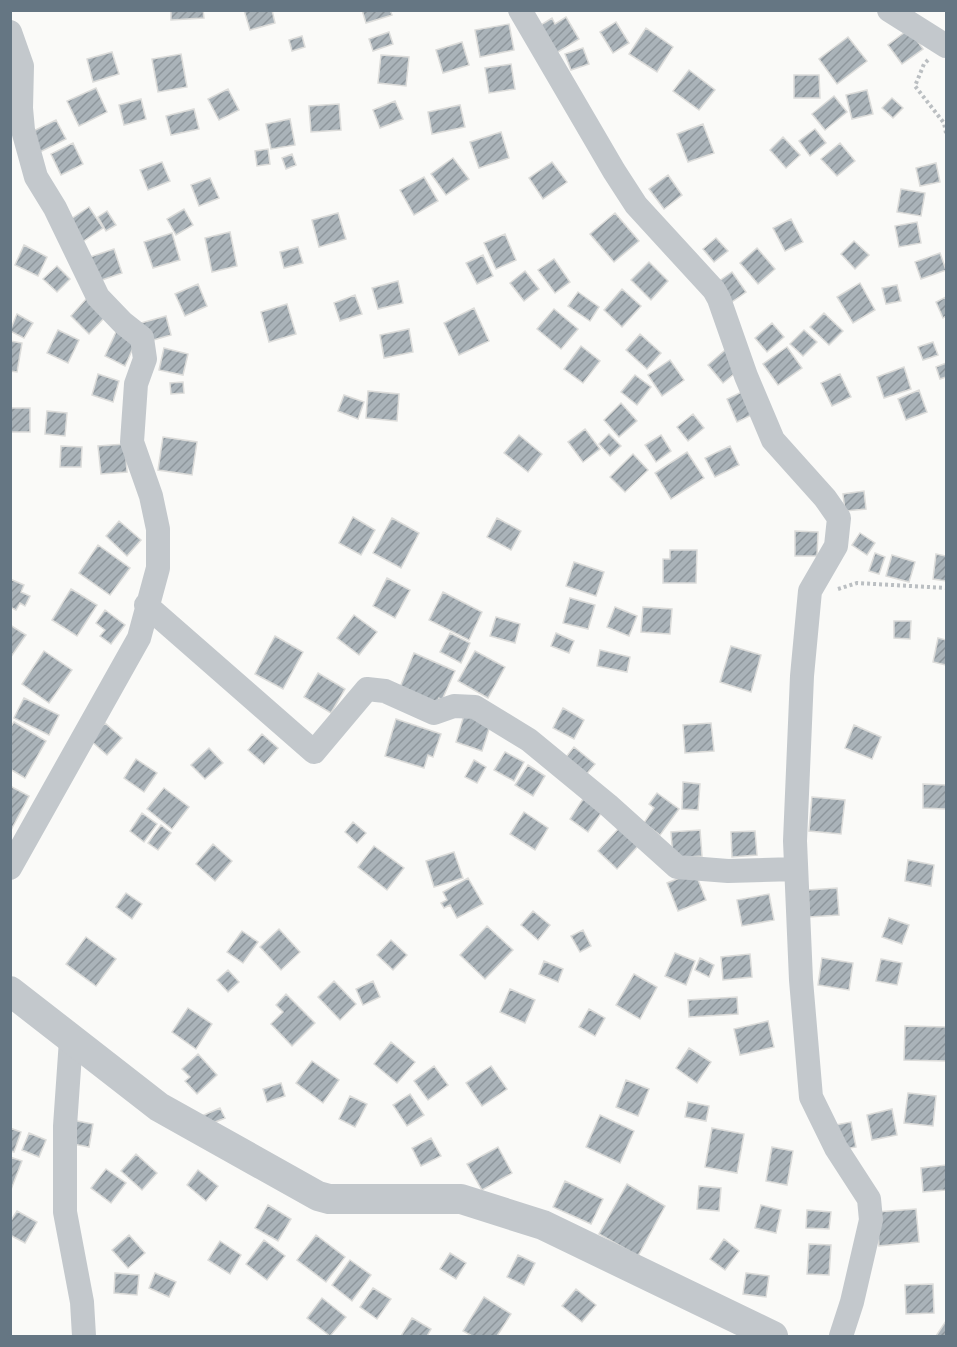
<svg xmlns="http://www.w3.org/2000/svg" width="957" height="1347" viewBox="0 0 957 1347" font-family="Mulish,sans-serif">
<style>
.building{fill:url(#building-hatch);stroke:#dcdcda;stroke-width:1.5}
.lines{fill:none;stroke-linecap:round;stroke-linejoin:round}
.path{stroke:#bbbfc2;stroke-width:4;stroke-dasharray:3 3;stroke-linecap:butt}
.minor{stroke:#c3c8cc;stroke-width:24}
.tertiary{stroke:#c3c8cc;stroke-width:30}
</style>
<defs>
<pattern id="building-hatch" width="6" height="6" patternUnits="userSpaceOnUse" patternTransform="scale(1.5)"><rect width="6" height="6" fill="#aab3b9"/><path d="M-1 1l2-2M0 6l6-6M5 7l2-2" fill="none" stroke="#8e969c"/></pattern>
</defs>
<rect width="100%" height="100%" fill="#fafaf8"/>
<path class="building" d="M171 10H203L204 18 171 20Z
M244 10H272L275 23 250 30Z
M362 10H390L392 15 366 23Z
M566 17 579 39 553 55 536 28 552 18 555 24Z
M616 22 629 43 613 53 600 32Z
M509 24 514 50 480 57 475 30Z
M646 28 673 47 657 72 629 54Z
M909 29 923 49 902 64 888 45Z
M389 32 393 44 373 51 369 39Z
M302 36 305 47 292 51 289 40Z
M848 37 867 61 837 84 819 59Z
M462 42 469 65 443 73 436 50Z
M583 48 589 64 571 70 565 54Z
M112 52 119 74 93 82 87 59Z
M181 54 187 87 158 92 152 59Z
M381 55 409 57 406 86 378 83Z
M511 64 515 89 489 93 485 68Z
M689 70 715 90 699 110 673 91Z
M794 75H819L820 98H794Z
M96 88 107 112 79 126 67 101Z
M228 89 239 110 219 120 208 99Z
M867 90 873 114 852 119 846 95Z
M834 96 847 112 825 130 812 114Z
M892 98 903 108 893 118 882 108Z
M141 99 146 119 124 125 119 105Z
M395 101 403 119 380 128 373 110Z
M339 104 341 130 311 132 309 106Z
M460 105 465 127 432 134 428 112Z
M194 109 199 129 171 135 166 116Z
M290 119 295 145 271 149 266 124Z
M56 120 66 139 38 153 29 133Z
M703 124 714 153 688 162 677 134Z
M815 129 826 143 810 156 799 141Z
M501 132 509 158 479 168 470 142Z
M783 137 800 155 786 168 770 150Z
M73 143 83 164 61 175 51 154Z
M840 143 855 161 837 176 821 159Z
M268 149 270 164 257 166 255 151Z
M292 154 296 165 286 169 282 158Z
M453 158 469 179 446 195 431 174Z
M162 162 170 181 148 190 140 170Z
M552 162 567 182 543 199 529 178Z
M936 163 940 182 920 186 916 168Z
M668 175 682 195 664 209 649 189Z
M424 177 438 201 414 215 400 190Z
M210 178 219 198 199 206 191 185Z
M901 189 925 193 921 216 897 212Z
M89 207 103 228 82 242 68 221Z
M184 209 193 225 176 235 167 219Z
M107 211 116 225 106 231 98 217Z
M338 213 346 239 319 247 312 220Z
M615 213 639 241 614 262 590 234Z
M791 219 803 242 785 251 773 228Z
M917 222 921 243 899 247 895 226Z
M230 232 237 266 212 272 205 238Z
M172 233 180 260 153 268 144 242Z
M505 234 516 260 496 269 484 243Z
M716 238 728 251 714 262 703 249Z
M854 241 869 255 855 269 841 254Z
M24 245 47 257 38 276 15 265Z
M298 247 303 263 284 268 280 252Z
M757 248 775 269 758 284 740 263Z
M114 249 122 273 96 282 87 258Z
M940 253 946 270 921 279 915 262Z
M483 255 493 276 477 284 466 263Z
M554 259 570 282 555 293 538 270Z
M649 262 668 281 651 300 631 280Z
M57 266 70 279 57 292 43 279Z
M525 271 539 289 524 301 510 283Z
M732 272 746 292 726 306 712 286Z
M398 281 403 303 378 309 372 288Z
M860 283 875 310 853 323 837 297Z
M198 284 207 306 185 316 175 294Z
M897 285 901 301 886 304 882 288Z
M622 289 641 306 622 327 604 310Z
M578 292 599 307 590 321 568 306Z
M355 295 362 314 340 321 334 303Z
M946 297V316L943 318 936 302Z
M87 298 106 316 89 334 71 316Z
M287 304 296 334 269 342 261 312Z
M474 308 489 341 459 355 444 323Z
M554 309 578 329 561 349 537 329Z
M824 313 843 331 829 345 810 327Z
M17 314 33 323 24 338 10 331Z
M166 316 171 335 146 342 141 323Z
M772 323 784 337 767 352 755 338Z
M409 329 413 352 384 358 380 335Z
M58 330 79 340 68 363 47 353Z
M117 330 137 339 125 366 105 356Z
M804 330 817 342 803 356 790 344Z
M640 334 661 353 647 369 626 350Z
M10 341 22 343 17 372 10 371Z
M933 342 938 355 923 360 918 347Z
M581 346 600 361 583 383 564 369Z
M787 347 802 368 778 385 763 364Z
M164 348 188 354 183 375 159 370Z
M725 350 740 369 723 383 708 365Z
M670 360 684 380 662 396 648 375Z
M946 363V377L940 379 936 367Z
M904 367 911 389 884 398 877 377Z
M98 374 119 381 113 402 92 395Z
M840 374 851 397 832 406 821 383Z
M635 375 651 387 637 405 621 392Z
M183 382 184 393 171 394 170 383Z
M748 389 758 412 737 422 727 399Z
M919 390 927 412 906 420 898 399Z
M368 391 399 394 397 421 366 418Z
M344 395 364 402 358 419 338 411Z
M621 403 637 421 619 437 604 420Z
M10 408H30V432H10Z
M47 411 67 413 65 436 45 434Z
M693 414 704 428 688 441 677 427Z
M585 429 600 449 583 462 568 442Z
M609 434 621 446 610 456 599 444Z
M519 435 542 454 528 472 504 453Z
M661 435 671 451 656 462 645 445Z
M163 437 197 442 192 475 158 470Z
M125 444 127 472 101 474 98 446Z
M61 446 82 447 81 467H60Z
M730 446 739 465 715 477 705 458Z
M687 452 704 478 671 499 655 473Z
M633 454 648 470 625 492 610 477Z
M864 491 866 509 845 511 843 494Z
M353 517 375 530 361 555 339 543Z
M392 518 419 533 401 568 373 553Z
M497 518 521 531 511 550 487 537Z
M119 521 141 540 127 556 106 536Z
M795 531 818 532 817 556H795Z
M860 533 875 543 867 555 852 545Z
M98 545 130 568 110 595 79 573Z
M670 550H697L696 583H663V559H670Z
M875 553 885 557 879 574 869 571Z
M936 554 946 556V581L933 579Z
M892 555 915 562 909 582 886 576Z
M574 562 604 572 596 596 566 586Z
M387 578 410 590 395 618 373 606Z
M10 579 24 585 21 592 30 596 25 606 20 603 16 610 10 607Z
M71 589 97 605 77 636 52 620Z
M443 592 482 612 469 640 429 620Z
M570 598 595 605 588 629 563 623Z
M615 607 637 616 629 636 607 627Z
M643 607 672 609 670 634 641 632Z
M105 610 125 625 111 644 100 636 105 630 96 623Z
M354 615 377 632 359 655 337 638Z
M496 617 520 624 515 643 490 636Z
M894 621H911L910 639 894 638Z
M10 625 26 635 10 658Z
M450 633 470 643 461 663 440 652Z
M556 633 574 641 569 653 551 646Z
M275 636 303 652 283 689 255 674Z
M938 638 946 640V665L933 662Z
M731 646 761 655 751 692 720 682Z
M600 650 630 657 627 672 597 666Z
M44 651 72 670 49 703 22 684Z
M475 651 505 667 488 698 458 681Z
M414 653 455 671 442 700 439 698 434 708 398 692Z
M318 673 345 689 331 713 304 697Z
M24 698 59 715 49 735 14 718Z
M563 708 584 720 574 739 553 728Z
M464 715 491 723 482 751 456 742Z
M396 719 441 734 433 757 428 755 424 768 385 756Z
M14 722 46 741 25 778 10 769V728Z
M105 723 122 738 107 755 90 740Z
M711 723 714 751 685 753 683 725Z
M854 725 881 737 872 759 845 748Z
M262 734 278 748 264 764 248 750Z
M574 747 595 764 583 778 563 761Z
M209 748 223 763 205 779 191 765Z
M505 752 524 762 514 781 494 770Z
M136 759 157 773 144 792 124 778Z
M474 760 486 767 477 783 465 777Z
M528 765 545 776 533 796 515 785Z
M683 782 700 784 698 810 682 809Z
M923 784 946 785V809L923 808Z
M10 786 29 796 10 832Z
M164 788 189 807 172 829 147 809Z
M657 793 679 809 660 835 644 823 654 808 649 804Z
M812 797 845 800 841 834 809 831Z
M583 799 602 812 588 832 570 819Z
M524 812 548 828 535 850 510 834Z
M142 813 157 824 144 842 130 831Z
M353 822 366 833 357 843 345 832Z
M161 825 171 833 158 850 148 843Z
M620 827 639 845 617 869 598 851Z
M700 830 702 856 673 858 671 832Z
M755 831 757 855 732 857 731 832Z
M213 844 232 861 215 881 196 864Z
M374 846 404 868 387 890 358 867Z
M454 852 463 878 434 887 426 861Z
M908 860 934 865 931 886 905 881Z
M695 872 706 900 678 911 667 883Z
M468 878 483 904 457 918 450 905 444 908 441 903 447 900 443 892Z
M837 888 839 915 809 917 808 890Z
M126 893 142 904 132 919 116 907Z
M769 894 774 920 742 926 737 900Z
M533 911 550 925 538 940 521 925Z
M889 918 909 925 902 944 882 937Z
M487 926 513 950 485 979 460 955Z
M279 929 300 952 281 970 260 947Z
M583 930 591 946 580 952 571 936Z
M242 931 258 942 243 963 227 952Z
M86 937 116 959 96 986 66 964Z
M391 940 407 955 393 970 377 955Z
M675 953 695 961 686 985 665 976Z
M750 954 752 977 723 980 721 957Z
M700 958 714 965 709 977 695 970Z
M822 958 853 963 849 990 818 985Z
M881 959 902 963 897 985 876 981Z
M544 961 563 969 558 982 539 974Z
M228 970 239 982 228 992 217 980Z
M634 974 657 987 640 1019 616 1005Z
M334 981 356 1004 340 1020 318 997Z
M373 981 380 997 363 1005 356 989Z
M510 989 535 1000 525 1023 500 1012Z
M286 994 315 1023 292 1046 271 1024 283 1012 276 1005Z
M737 997 738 1014 689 1017 688 1000Z
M188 1008 212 1024 196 1049 172 1032Z
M589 1009 605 1018 595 1036 579 1027Z
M768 1021 774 1047 740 1055 734 1029Z
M905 1026 946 1027V1061L904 1060Z
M391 1042 415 1062 397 1083 374 1064Z
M689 1048 711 1062 697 1083 676 1068Z
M198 1054 217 1075 197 1094 185 1081 190 1077 182 1069Z
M312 1061 339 1080 323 1103 296 1083Z
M434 1066 448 1085 428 1100 414 1081Z
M491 1066 507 1089 482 1106 466 1083Z
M626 1080 649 1089 638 1116 616 1107Z
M281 1083 285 1096 267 1102 263 1089Z
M908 1093 936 1096 933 1126 904 1123Z
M410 1094 424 1115 407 1126 393 1105Z
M350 1096 367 1104 355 1127 339 1119Z
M688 1102 709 1106 706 1121 685 1117Z
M220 1108 225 1118 208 1125 204 1115Z
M892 1109 897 1135 872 1140 867 1115Z
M600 1115 634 1131 620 1163 586 1147Z
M72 1120 93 1124 89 1147 68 1143Z
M851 1122 856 1147 840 1150 835 1125Z
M10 1128 21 1132 14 1152 10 1151Z
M712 1128 744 1134 737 1173 705 1167Z
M29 1133 46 1140 39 1157 22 1150Z
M431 1138 441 1156 421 1166 412 1148Z
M498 1147 512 1173 482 1190 467 1164Z
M772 1147 793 1151 787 1185 766 1181Z
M136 1154 157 1173 142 1190 121 1171Z
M10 1157 22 1161 10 1192Z
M946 1165V1190L923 1192 921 1168Z
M106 1169 126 1183 111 1203 91 1188Z
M198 1170 218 1186 206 1201 187 1185Z
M565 1181 603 1199 591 1224 553 1207Z
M627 1184 665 1206 638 1256 599 1234Z
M699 1186 721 1188 719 1211 697 1209Z
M268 1205 291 1219 278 1241 255 1228Z
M761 1205 781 1210 776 1233 755 1228Z
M916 1209 919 1242 879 1246 876 1212Z
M807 1210 831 1212 829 1229 806 1228Z
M17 1211 37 1222 25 1243 10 1235V1222Z
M129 1235 145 1253 128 1268 112 1250Z
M316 1235 345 1257 326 1282 297 1260Z
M724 1239 739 1251 725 1270 710 1259Z
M264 1240 285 1256 267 1280 246 1264Z
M220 1241 241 1255 230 1274 208 1260Z
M809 1244 831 1245 829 1275 807 1274Z
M450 1253 466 1263 456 1279 440 1269Z
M518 1255 535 1263 524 1285 507 1277Z
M350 1260 371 1275 352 1301 332 1285Z
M115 1273 139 1275 137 1295 114 1293Z
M155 1273 176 1282 169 1297 149 1288Z
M746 1273 769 1276 766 1297 743 1294Z
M933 1284 934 1313 906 1314 905 1285Z
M373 1288 391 1299 377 1319 360 1307Z
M576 1289 596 1305 582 1322 562 1306Z
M484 1297 511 1314 497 1336H472L463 1331Z
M322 1298 346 1317 330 1336 307 1318Z
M412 1318 431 1329 427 1336H401Z
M946 1321V1336H936Z"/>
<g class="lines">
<path class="path" d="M928 60 924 64 915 86 944 123 946 133
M838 589 857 583 946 588"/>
<path class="minor" d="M520 10 614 171 636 205 714 290 719 299 746 376 773 440 825 498 839 518 836 546 810 591 802 676 795 841 801 980 811 1097 836 1148 869 1199 871 1220 852 1302 841 1336
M889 10 946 46
M10 32 22 66 21 108 23 130 36 177 55 208 98 297 123 323 142 338 145 359 136 384 132 442 151 496 158 529V568L139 638 10 868
M146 605 314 752 367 689 385 691 434 713 454 706 475 707 529 740 608 805 677 867 728 871 796 869
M71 1040 65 1126V1212L82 1302 84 1336"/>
<path class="tertiary" d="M10 991 159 1107 318 1196 329 1199H461L543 1225 773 1336"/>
</g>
<rect width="957" height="1347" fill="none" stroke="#657683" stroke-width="24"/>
</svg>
